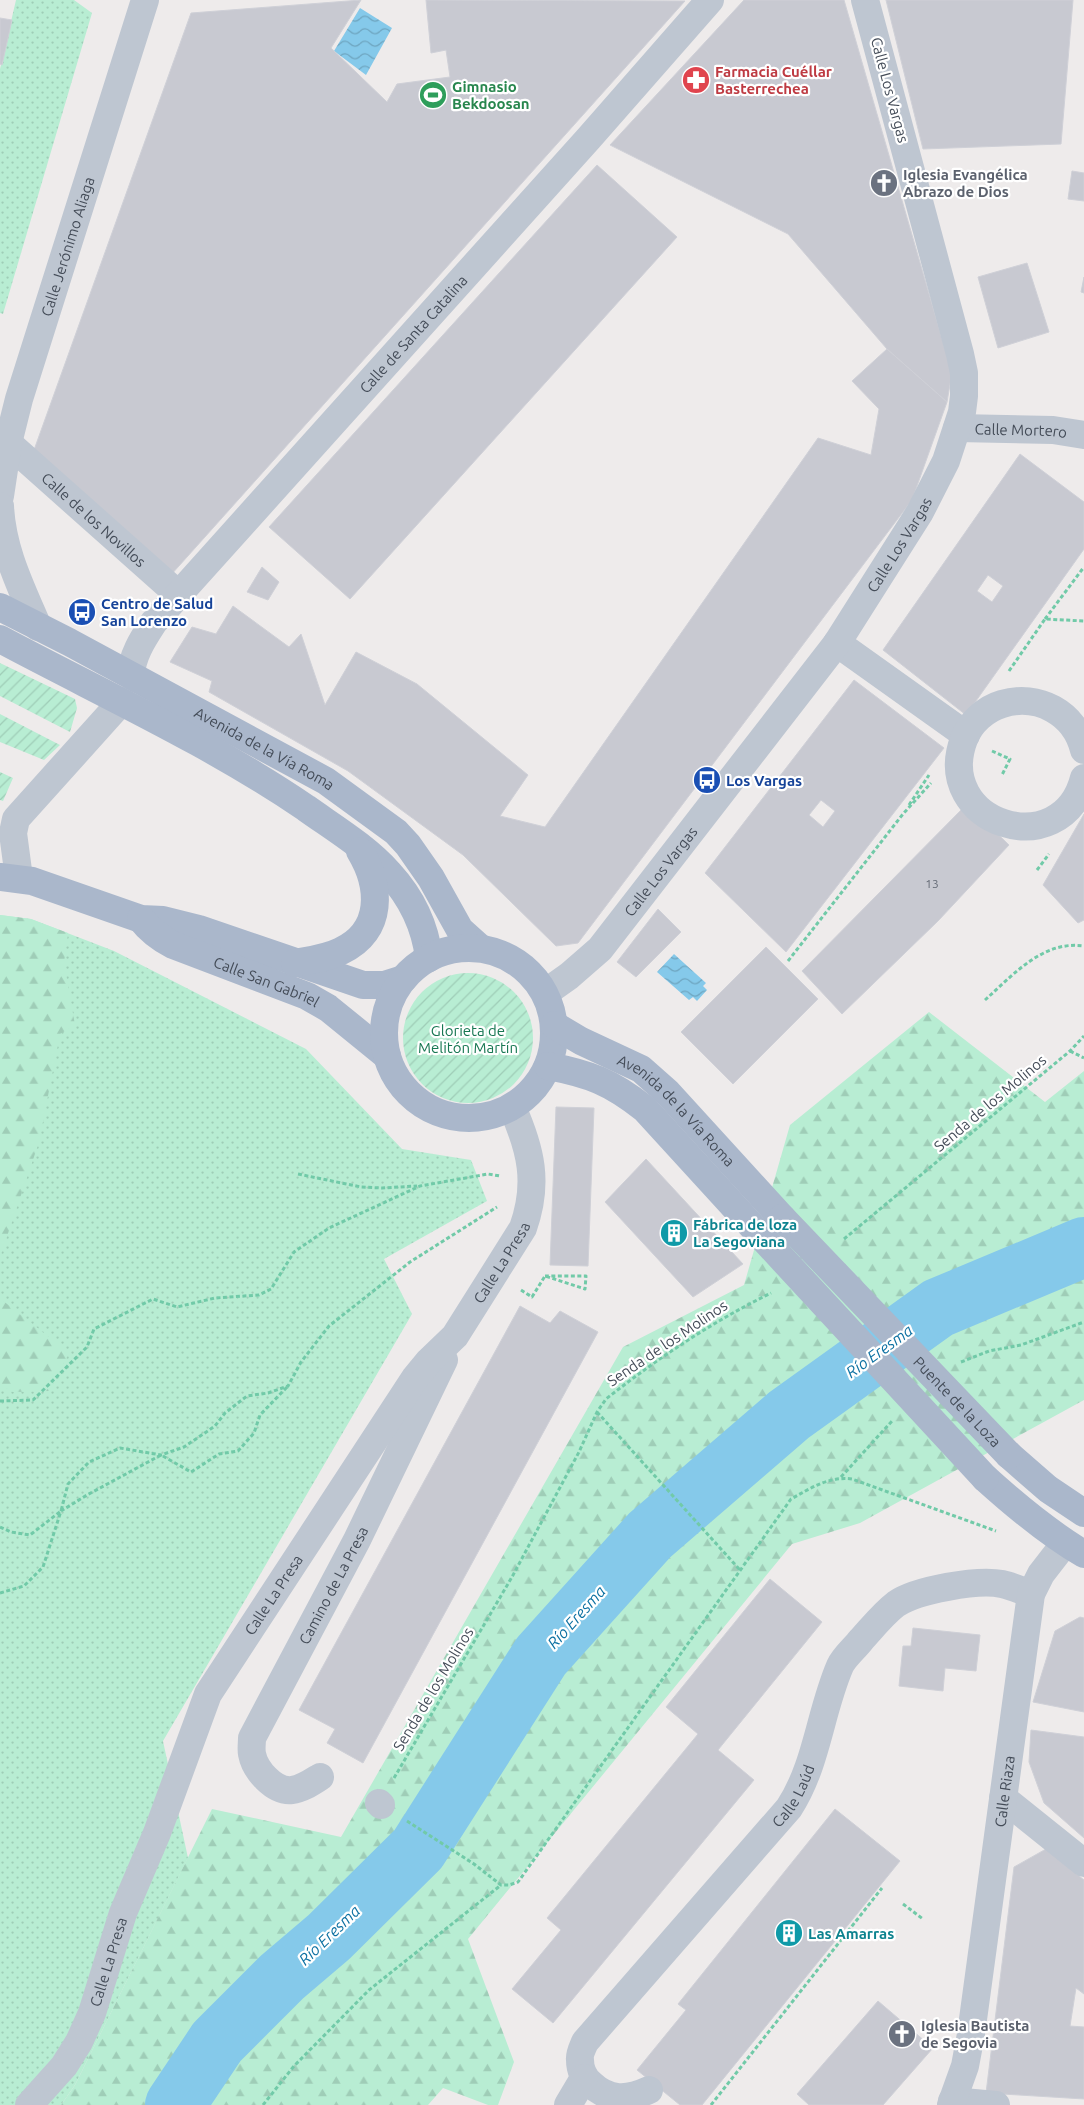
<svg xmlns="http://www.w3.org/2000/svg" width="1084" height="2105" viewBox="0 0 1084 2105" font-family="Ubuntu,sans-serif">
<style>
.grass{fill:url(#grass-dots)}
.forest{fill:url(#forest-firs)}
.garden{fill:url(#garden-furrows)}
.water{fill:url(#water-waves)}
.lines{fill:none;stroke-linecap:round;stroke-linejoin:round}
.river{stroke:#85c9ea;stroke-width:60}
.building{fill:#c8c9d1;stroke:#cfd0d7;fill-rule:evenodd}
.path{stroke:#71caa8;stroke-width:3;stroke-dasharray:4 2.5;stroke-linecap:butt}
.minor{stroke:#bec6d1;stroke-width:28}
.major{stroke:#aab7cb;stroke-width:28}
.major-bridge{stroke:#aab7cb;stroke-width:28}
.labels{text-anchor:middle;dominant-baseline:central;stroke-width:4.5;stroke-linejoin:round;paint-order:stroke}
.number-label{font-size:12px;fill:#656b76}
.health-label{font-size:15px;font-weight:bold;fill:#be3a42;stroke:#fff;text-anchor:start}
.leisure-label{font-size:15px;font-weight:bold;fill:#27864d;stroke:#fff;text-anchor:start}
.street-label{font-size:15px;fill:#444c58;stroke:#fff}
.worship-label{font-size:15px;font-weight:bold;fill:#5b616d;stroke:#fff;text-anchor:start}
.transit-label{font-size:15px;font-weight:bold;fill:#164399;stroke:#fff;text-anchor:start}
.park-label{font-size:15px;fill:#177752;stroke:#fff}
.culture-label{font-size:15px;font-weight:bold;fill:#0d838f;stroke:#fff;text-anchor:start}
.water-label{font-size:16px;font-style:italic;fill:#0d71a2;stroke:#fff}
</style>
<defs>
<pattern id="grass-dots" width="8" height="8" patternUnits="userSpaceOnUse" patternTransform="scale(1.25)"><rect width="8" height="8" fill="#b8edd3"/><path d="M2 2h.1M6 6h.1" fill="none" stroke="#9fcdb7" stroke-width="1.8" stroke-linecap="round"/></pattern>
<pattern id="forest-firs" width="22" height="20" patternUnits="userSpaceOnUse" patternTransform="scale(1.25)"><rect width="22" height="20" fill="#b8edd3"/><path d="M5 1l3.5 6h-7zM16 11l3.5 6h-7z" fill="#9fcdb7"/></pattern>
<pattern id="garden-furrows" width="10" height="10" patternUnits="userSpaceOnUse" patternTransform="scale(1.25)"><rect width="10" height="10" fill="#b8edd3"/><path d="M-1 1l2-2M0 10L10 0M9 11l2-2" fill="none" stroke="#9fcdb7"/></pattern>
<pattern id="water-waves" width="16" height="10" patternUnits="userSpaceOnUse" patternTransform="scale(1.25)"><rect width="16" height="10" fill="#85c9ea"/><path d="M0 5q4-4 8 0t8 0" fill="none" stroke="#6ea5c0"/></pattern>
</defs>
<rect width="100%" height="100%" fill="#eeebeb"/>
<path class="grass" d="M16 0H74L92 13 3 314 0 313V69Z
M0 915 31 919 114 951 306 1049 402 1149 471 1160 487 1201 384 1259 412 1314 163 1741 188 1858 75 2085 61 2105H0Z"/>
<path class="forest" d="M0 915 31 919 68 933 64 963 75 1025 60 1034 39 1142 0 1257Z
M929 1012 1045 1102 1084 1071V1400L860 1523 792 1544 468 1939 514 2062 498 2105H488L443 2088 428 2105H61L75 2085 212 1809 341 1837 623 1347 744 1285 790 1125Z
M0 1297 2 1300 69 1353 49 1391 13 1392 0 1385Z"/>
<path class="garden" d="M0 663 75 699 77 708 70 732 0 696Z
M0 714 60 745 44 760 0 742Z
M0 772 13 778 3 801 0 800Z
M403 1038a65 65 0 1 1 130 0a65 65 0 1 1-130 0Z"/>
<path class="water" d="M360 8 392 28 366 75 334 51Z
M674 954 706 983 703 986 707 990 697 1001 693 997 689 1000 657 972Z"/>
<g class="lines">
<path class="river" d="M175 2105 217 2042 282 1977 329 1937 418 1849 541 1656 650 1535 789 1415 938 1308 1084 1247"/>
</g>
<path class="building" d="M361 0 331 48 387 102 397 84 450 77 446 50 431 53 426 0 685 1 170 576 34 450 191 13Z
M744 0H844L952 373 947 402 887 349 788 234 610 145Z
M886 0H1073L1061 144 923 149Z
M0 18 12 20 2 65 0 64Z
M597 165 677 237 350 599 269 527Z
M1072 171 1084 173V201L1068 199Z
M1027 263 1049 332 998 348 978 277Z
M1084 277V293L1081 292Z
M887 349 947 402 912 500 578 943 556 946 463 855 348 771 209 692 212 681 170 662 192 627 216 634 233 606 289 647 301 634 325 705 356 652 417 684 528 775 500 816 545 827 818 438 871 455 879 409 852 381Z
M1020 454 1084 502V549L966 715 883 650ZM988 575 1003 586 992 602 977 591Z
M262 567 279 582 268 600 247 592Z
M854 680 944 748 786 952 705 873ZM821 800 835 811 823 827 809 815Z
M967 804 1009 845 938 921 842 1014 802 971Z
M1084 814V920L1078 923 1043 885Z
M658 909 681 932 636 977 617 962Z
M766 947 818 999 733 1084 681 1032Z
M556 1107 594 1108 588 1266 550 1265Z
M646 1159 743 1264 693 1297 605 1202Z
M520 1306 550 1323 560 1311 598 1332 363 1763 327 1743 335 1729 299 1710Z
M770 1579 822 1622 718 1750 754 1780 553 2023 512 1989 561 1930 547 1918 698 1734 666 1707Z
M1080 1617 1084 1618V1712L1033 1702 1055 1631Z
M913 1628 980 1635 976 1671 945 1668 943 1691 899 1686 903 1646H911Z
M1031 1730 1084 1737V1838L1044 1803 1029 1762Z
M835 1809 900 1861 702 2105H680L637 2070 686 2010 678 2004Z
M1046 1849 1084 1880V1994L1076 1988 1070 2026 1084 2027V2099L986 2093 1014 1867Z
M878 2001 933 2048 883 2105H809L797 2094Z"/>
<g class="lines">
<path class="path" d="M1045 619 1084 567
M1009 671 1045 619 1084 621
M992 751 1010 759 1002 775
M909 805 929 775
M1037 870 1049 854
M788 961 903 814 931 783
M985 1000C1013 975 1043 940 1084 946
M1070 1051 1084 1058
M298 1174 361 1187 382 1188 417 1186
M844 1239 1070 1051 1084 1036
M521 1290 532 1297 545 1276 585 1289 586 1276H545
M961 1362 989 1351 1021 1345 1084 1322
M0 1401 33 1400 87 1347 94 1329 153 1299 177 1307 215 1298 259 1295 271 1289 294 1252 329 1228 420 1186 488 1174 500 1176
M597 1412 740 1570
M841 1477 892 1421
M0 1527 11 1532 30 1535 61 1511 68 1484 89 1462 120 1448 161 1455 184 1447 215 1426 225 1413 247 1396 268 1393 288 1386 301 1362 329 1326 410 1262 497 1207
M0 1593 24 1586 43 1567 61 1511 87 1495 161 1455 191 1472 219 1454 238 1451 254 1433 260 1415 288 1386
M394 1778 512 1577 579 1452 597 1412 606 1399C658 1358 712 1322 771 1293
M407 1821 474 1864 501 1885H509L518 1882 791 1499C811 1488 829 1476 852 1479L996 1531
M903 1904 923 1919
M263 2105 294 2066 369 1990 501 1885
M711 2105 882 1888"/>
<g class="minor">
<path id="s1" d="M957 428 1053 430 1084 435"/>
<path id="s2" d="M8 443 179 595"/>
<path id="s3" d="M0 496 8 443 19 399 145 0"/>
<path d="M0 506C2 550 21 587 38 627"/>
<path d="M837 643 966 735"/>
<path id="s4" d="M131 675C132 655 143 639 154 622L589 138 710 0"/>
<path d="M1084 750C1075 713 1038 693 1002 704 985 709 970 723 964 739 932 824 1062 865 1084 778"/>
<path d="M19 878 13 833 16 819 122 701"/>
<path id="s5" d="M545 993 569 976 600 949 837 643 920 512 946 461 962 412 964 396V373L960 354 865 0"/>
<path id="s6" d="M320 1777C312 1782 302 1789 292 1790 274 1792 255 1770 252 1754 251 1749 252 1743 252 1738L357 1540 444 1360"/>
<path d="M1003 1798 1084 1863"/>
<path d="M379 1803 381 1805"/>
<path id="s7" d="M649 2090C627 2100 609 2101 591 2084 584 2078 580 2070 580 2060 579 2054 583 2047 585 2042L789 1808C817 1765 820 1712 840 1666 844 1657 855 1648 861 1640 872 1628 883 1614 896 1604 916 1590 978 1579 1002 1584 1012 1586 1022 1591 1031 1594"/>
<path d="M952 2101 996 2105"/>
<path id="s8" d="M29 2105 64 2066 79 2042 92 2013 123 1913 157 1833 208 1694 415 1378 429 1361 455 1336 523 1228C539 1183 531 1150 512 1107"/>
<path d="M568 2105 584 2078"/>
<path id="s9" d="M951 2105 965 2066 971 2034 1031 1594 1041 1574 1065 1543"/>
</g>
<g class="major">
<path id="s10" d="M0 607 69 642 326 781 396 832 408 845 431 878 460 930 480 948"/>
<path d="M0 639C103 694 209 742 306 808 334 828 366 847 389 873 411 897 425 925 429 958"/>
<path d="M0 877 32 881 141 919 163 920 199 929 363 985H384L403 979"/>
<path id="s11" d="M141 919C150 931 160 938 173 945L307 996 328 1008 387 1056"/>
<circle cx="469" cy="1033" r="85"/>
<path d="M295 963C311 960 327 958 341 951 384 931 381 886 360 851"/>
<path id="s12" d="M554 1025 581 1041 641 1069 667 1092 782 1218"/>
<path d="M548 1066C590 1074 611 1082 645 1109L762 1237"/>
<path d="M1009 1455 1048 1489 1084 1513"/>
<path d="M985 1478C1016 1506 1048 1533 1084 1554"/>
</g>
<g class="major-bridge">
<path id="s13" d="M782 1218 1009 1455"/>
<path d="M762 1237 985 1478"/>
</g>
</g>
<defs>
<symbol id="pharmacy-disc" viewBox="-11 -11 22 22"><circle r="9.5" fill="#e0444e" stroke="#fff"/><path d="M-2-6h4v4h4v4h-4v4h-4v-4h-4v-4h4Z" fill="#fff"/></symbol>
<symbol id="stadium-disc" viewBox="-11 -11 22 22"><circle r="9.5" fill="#2e9e5b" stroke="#fff"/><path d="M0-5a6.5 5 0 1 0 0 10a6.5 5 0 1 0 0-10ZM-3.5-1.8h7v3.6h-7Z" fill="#fff"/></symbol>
<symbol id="church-disc" viewBox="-11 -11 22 22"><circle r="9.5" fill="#6b7280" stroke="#fff"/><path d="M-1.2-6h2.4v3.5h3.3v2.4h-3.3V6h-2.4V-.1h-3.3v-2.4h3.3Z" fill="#fff"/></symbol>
<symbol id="bus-disc" viewBox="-11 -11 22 22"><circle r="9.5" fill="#1a4fb4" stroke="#fff"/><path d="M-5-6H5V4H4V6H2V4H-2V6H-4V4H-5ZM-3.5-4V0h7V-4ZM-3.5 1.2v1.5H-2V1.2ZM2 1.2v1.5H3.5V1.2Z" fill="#fff"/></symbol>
<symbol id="building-disc" viewBox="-11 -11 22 22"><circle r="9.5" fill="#0f9aa8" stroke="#fff"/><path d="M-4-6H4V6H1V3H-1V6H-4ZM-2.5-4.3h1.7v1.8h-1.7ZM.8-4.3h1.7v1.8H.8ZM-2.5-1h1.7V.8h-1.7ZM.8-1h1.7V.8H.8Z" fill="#fff"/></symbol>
</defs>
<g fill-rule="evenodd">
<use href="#pharmacy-disc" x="680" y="64" width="32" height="32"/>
<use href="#stadium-disc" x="417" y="79" width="32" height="32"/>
<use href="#church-disc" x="868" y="167" width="32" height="32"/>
<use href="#bus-disc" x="66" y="596" width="32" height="32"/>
<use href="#bus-disc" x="691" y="764" width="32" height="32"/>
<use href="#building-disc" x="658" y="1217" width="32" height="32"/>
<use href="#building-disc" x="773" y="1917" width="32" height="32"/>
<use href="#church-disc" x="886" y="2018" width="32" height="32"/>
</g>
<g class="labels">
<g class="number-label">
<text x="932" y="883">13</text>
</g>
<g class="health-label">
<text x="715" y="71">Farmacia Cuéllar<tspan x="715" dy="17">Basterrechea</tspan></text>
</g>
<g class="leisure-label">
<text x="452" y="86">Gimnasio<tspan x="452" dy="17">Bekdoosan</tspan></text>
</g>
<g class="street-label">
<text transform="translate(890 90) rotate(75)">Calle Los Vargas</text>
<text stroke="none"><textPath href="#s3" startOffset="259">Calle Jerónimo Aliaga</textPath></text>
<text stroke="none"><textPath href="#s4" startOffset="446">Calle de Santa Catalina</textPath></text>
<text stroke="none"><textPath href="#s1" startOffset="64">Calle Mortero</textPath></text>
<text stroke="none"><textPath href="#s2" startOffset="115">Calle de los Novillos</textPath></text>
<text stroke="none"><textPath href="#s5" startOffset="574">Calle Los Vargas</textPath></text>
<text stroke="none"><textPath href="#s10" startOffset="300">Avenida de la Vía Roma</textPath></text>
<text stroke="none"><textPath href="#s5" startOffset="169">Calle Los Vargas</textPath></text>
<text stroke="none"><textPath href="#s11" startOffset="142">Calle San Gabriel</textPath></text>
<text transform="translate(990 1103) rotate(-40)">Senda de los Molinos</text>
<text stroke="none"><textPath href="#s12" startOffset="151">Avenida de la Vía Roma</textPath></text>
<text stroke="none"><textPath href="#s8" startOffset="975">Calle La Presa</textPath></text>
<text transform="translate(667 1343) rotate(-34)">Senda de los Molinos</text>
<text stroke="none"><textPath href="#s13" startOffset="254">Puente de la Loza</textPath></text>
<text stroke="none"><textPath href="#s6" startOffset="278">Camino de La Presa</textPath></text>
<text stroke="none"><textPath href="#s8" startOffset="571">Calle La Presa</textPath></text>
<text transform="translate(433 1689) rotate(-59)">Senda de los Molinos</text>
<text stroke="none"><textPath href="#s9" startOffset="319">Calle Riaza</textPath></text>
<text stroke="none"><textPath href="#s7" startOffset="432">Calle Laúd</textPath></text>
<text stroke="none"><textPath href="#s8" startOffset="166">Calle La Presa</textPath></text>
</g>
<g class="worship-label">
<text x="903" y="174">Iglesia Evangélica<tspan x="903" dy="17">Abrazo de Dios</tspan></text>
<text x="921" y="2025">Iglesia Bautista<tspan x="921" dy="17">de Segovia</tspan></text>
</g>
<g class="transit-label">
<text x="101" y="603">Centro de Salud<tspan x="101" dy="17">San Lorenzo</tspan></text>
<text x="726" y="780">Los Vargas</text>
</g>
<g class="park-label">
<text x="468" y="1030">Glorieta de<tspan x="468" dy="17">Melitón Martín</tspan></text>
</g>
<g class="culture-label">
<text x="693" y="1224">Fábrica de loza<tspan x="693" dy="17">La Segoviana</tspan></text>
<text x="808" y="1933">Las Amarras</text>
</g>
<g class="water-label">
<text transform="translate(879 1351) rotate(-36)">Río Eresma</text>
<text transform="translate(576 1617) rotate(-48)">Río Eresma</text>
<text transform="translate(329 1935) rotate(-44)">Río Eresma</text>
</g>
</g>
</svg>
